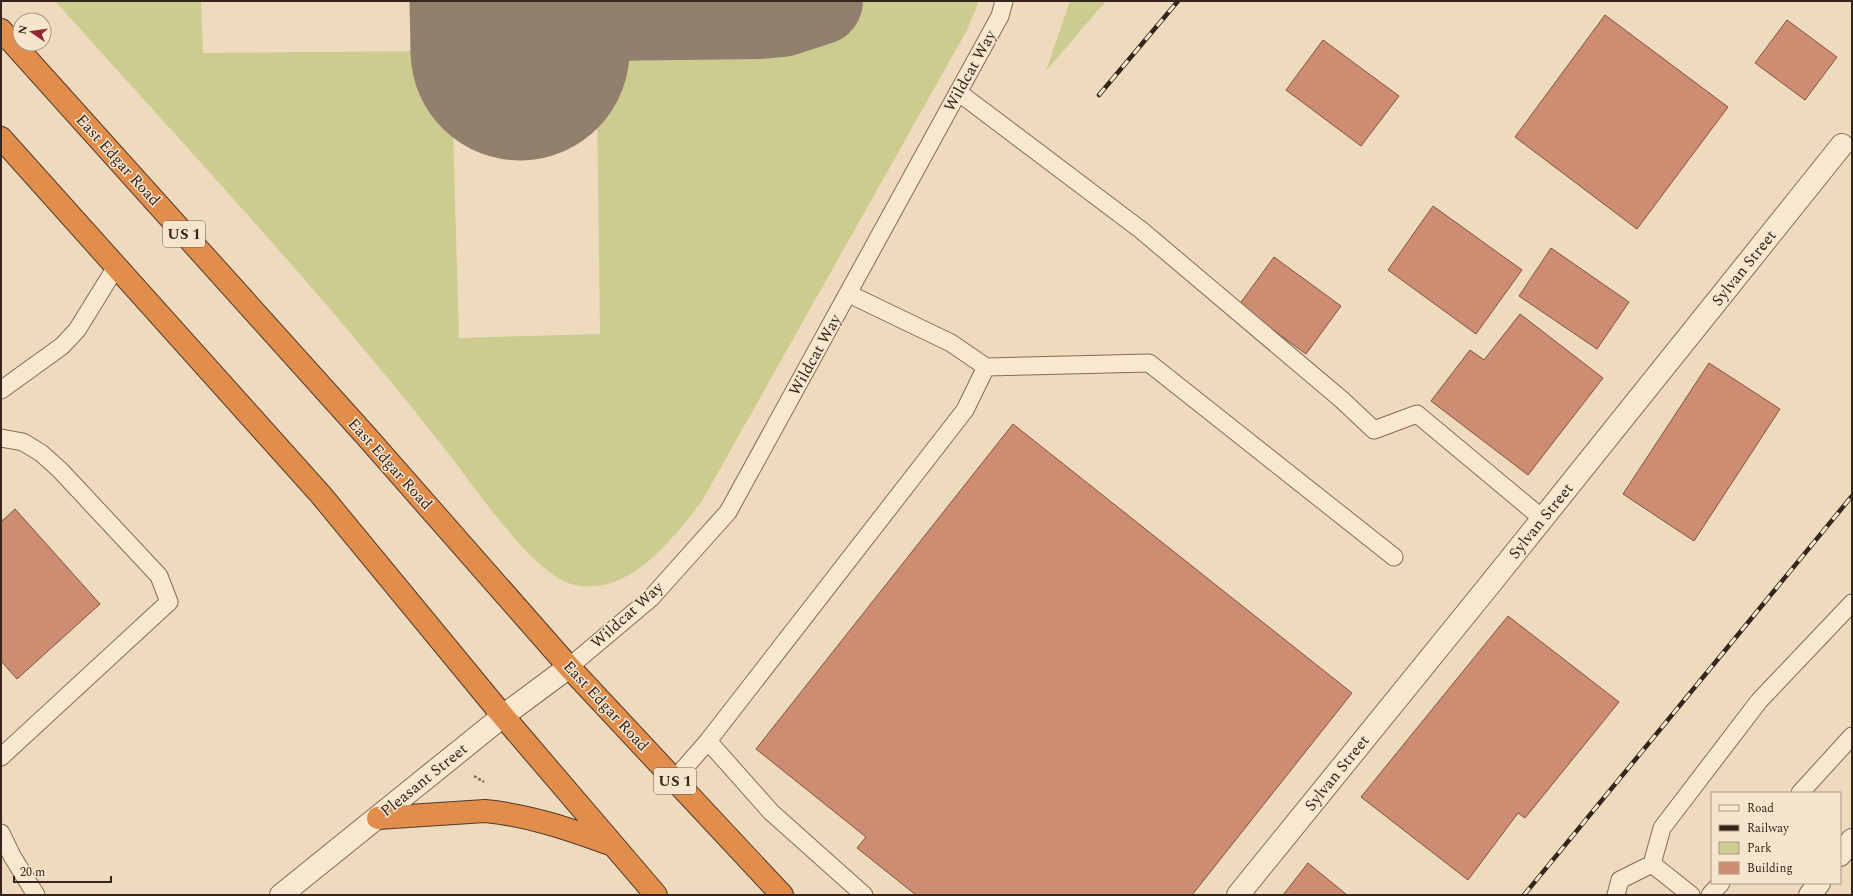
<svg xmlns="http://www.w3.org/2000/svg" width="1853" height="896" viewBox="0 0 1853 896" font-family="Spectral,serif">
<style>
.green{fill:#cccc91}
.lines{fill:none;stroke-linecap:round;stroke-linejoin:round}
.taxiway{stroke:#92806c;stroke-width:88}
.runway{stroke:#92806c;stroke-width:219}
.building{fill:#cd8d72;stroke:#85503c}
.lane-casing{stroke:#866a56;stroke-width:19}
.street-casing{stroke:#866a56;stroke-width:24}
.highway-casing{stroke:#53392b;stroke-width:24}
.path{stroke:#866a56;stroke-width:2.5;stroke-dasharray:3 2;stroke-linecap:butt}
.lane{stroke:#f9e8d0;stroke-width:17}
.street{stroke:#f9e8d0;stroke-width:22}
.highway{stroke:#e18d4b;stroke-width:22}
.rail-casing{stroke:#35251b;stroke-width:4.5}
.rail{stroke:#f6e5cd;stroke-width:3;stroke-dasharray:9;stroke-linecap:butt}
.labels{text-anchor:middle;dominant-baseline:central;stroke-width:3;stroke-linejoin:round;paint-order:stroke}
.shield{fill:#f6e5cd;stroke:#6f5f50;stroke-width:1}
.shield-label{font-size:15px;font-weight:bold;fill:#35251b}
.street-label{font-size:16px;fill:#35251b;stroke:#f6e5cd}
</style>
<rect width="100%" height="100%" fill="#eedabd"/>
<path class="green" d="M55 1H201L203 53 441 51 449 54 451 60 459 338 600 334 597 106 599 83 609 66 621 52 637 45 782 42 812 34 843 20 866 1H979L967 30 702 501C672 539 631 596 575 585 535 577 477 490 451 457 328 298 189 151 55 1Z
M1070 1H1106L1046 71Z"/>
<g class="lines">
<path class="taxiway" d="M519 18 760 15 782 13 819 1"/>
<path class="runway" d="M519 1 520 51"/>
</g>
<path class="building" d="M1605 15 1728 107 1637 229 1515 137Z
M1787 20 1837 57 1805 100 1755 63Z
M1323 40 1399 96 1361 146 1286 90Z
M1433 206 1522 270 1476 334 1388 270Z
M1551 248 1629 302 1597 349 1519 296Z
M1274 257 1341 306 1306 354 1239 305Z
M1520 314 1603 378 1528 475 1431 401 1470 350 1484 360Z
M1709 363 1780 409 1694 541 1623 494Z
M1013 424 1352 693 1192 895H916L857 848 866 837 756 749Z
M15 509 100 604 17 679 1 661V522Z
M1508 616 1619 702 1525 818 1518 813 1468 880 1361 797Z
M1308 863 1347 895H1283Z"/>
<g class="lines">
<defs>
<path id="lane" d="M958 92 1141 230 1341 399 1374 430 1417 414 1543 519
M849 294 951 343 986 367 1149 363 1394 557
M1 390 62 346 77 330 116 267
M1 438 23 442 41 453 60 470 159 576 169 602 1 757
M569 667 651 598 728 512 1000 16 1004 1
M708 741 771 812 864 895
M674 780 708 741 965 410 986 367
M1800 793 1852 736
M1 833 12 856 36 895
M1652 864 1662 828 1759 701 1852 603
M1616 895 1620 880 1652 864 1691 895
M1710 895 1721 883"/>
<path id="street" d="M1840 855 1852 840
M281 895 503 716 569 667
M1238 895 1491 583 1842 145
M1810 895 1819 883"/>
<path id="highway" d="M1 30 367 437 569 667 782 895
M1 138 321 495 503 716 656 895
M378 818 485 811C528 815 569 829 610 844"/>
</defs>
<use href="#lane" class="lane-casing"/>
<use href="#street" class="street-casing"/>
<use href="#highway" class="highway-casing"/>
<path class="path" d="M474 776 484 782"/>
<use href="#lane" class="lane"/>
<use href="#street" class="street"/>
<use href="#highway" class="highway"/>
<defs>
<path id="rail" d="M1099 95 1178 1
M1524 895 1852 496"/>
</defs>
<use href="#rail" class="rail-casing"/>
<use href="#rail" class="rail"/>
</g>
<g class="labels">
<g class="shield">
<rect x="163" y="221" width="42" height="26" rx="3"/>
<rect x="654" y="768" width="42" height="26" rx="3"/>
</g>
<g class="shield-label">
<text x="184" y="234">US 1</text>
<text x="675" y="781">US 1</text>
</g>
<g class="street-label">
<text transform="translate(970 71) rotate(-61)">Wildcat Way</text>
<text transform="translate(118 160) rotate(48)">East Edgar Road</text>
<text transform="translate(1744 268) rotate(-51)">Sylvan Street</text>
<text transform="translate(815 355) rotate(-61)">Wildcat Way</text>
<text transform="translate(390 464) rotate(48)">East Edgar Road</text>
<text transform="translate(1541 521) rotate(-51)">Sylvan Street</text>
<text transform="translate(627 615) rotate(-42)">Wildcat Way</text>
<text transform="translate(606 706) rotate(47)">East Edgar Road</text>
<text transform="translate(1337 773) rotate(-51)">Sylvan Street</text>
<text transform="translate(424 780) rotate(-39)">Pleasant Street</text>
</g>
</g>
<rect width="1853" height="896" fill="none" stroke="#35251b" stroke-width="4"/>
<rect x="1711" y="792" width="130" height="92" fill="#f6e5cd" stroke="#a99886"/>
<rect x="1719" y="805" width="20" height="6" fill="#f9e8d0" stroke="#a99886"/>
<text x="1747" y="812" font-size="12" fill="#35251b">Road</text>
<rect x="1719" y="825" width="20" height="6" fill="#35251b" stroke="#a99886"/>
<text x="1747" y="832" font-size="12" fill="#35251b">Railway</text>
<rect x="1719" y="842" width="20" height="12" fill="#cccc91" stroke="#a99886"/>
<text x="1747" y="852" font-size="12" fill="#35251b">Park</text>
<rect x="1719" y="862" width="20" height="12" fill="#cd8d72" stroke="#a99886"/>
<text x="1747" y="872" font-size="12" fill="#35251b">Building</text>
<g transform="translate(32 32) rotate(283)"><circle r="19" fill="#f6e5cd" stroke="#a99886"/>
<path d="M0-3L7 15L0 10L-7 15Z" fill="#962534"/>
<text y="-6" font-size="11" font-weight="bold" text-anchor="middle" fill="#35251b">N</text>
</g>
<path d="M14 876v6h97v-6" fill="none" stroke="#35251b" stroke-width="2"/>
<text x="20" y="876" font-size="12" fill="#35251b" stroke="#f6e5cd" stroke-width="3" paint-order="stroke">20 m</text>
</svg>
